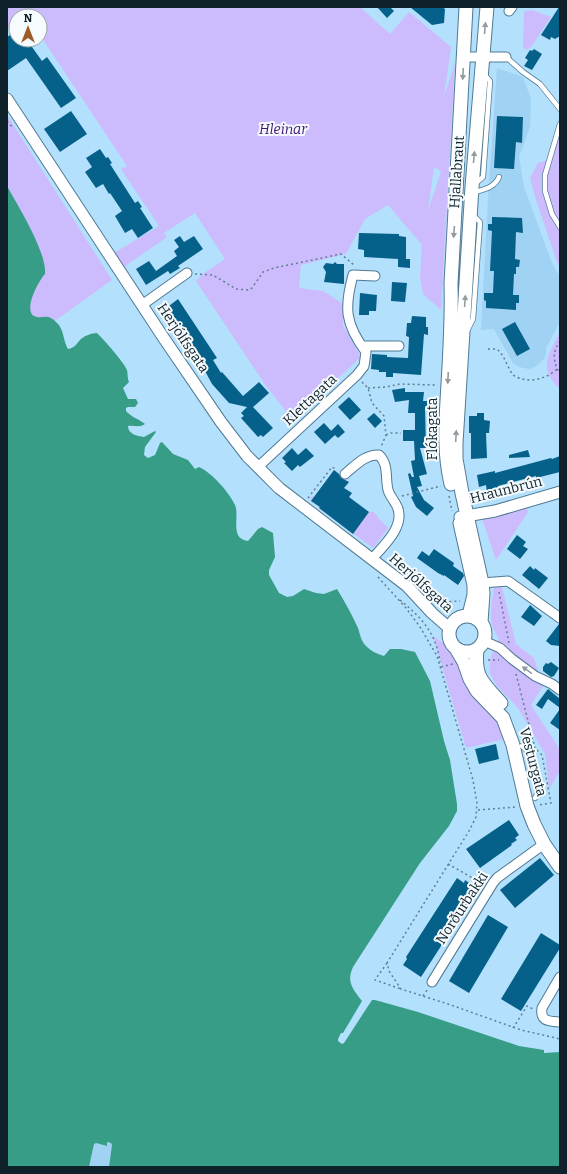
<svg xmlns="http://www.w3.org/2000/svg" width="567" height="1174" viewBox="0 0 567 1174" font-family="Bitter,serif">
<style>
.built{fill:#9fd2f3}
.green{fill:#cdbcfd;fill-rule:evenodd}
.water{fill:#379d87}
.building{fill:#05618a}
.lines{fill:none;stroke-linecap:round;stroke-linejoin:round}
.service-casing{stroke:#507a94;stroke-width:6}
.minor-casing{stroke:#507a94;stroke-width:11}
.tertiary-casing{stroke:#507a94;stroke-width:13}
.secondary-casing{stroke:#507a94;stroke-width:15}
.path{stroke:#5f7e91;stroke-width:1.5;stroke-dasharray:2 3;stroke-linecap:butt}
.service{stroke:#fff;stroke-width:4.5}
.minor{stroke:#fff;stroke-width:9}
.tertiary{stroke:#fff;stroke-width:11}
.secondary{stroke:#fff;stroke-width:13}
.oneway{fill:#939ba0}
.labels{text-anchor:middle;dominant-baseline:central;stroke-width:4;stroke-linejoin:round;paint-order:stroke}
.park-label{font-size:14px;font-style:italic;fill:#3f1278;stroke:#f6fbfd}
.street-label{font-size:14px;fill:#0f212b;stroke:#f6fbfd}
</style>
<rect width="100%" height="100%" fill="#b3e0fc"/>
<path class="built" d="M497 68 523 77 531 99 530 127 519 157 524 187 552 263 560 277V322L546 348V355L543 360 535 367 529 369 519 367 513 363 494 329 481 330 488 199Z
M107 1142 111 1143 112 1145 109 1167H89L94 1144 96 1143 106 1146Z"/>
<path class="green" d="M7 7H360L390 34 409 12 451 47 444 97 455 63 441 310 423 294 420 277 422 245 388 205 365 219 346 254 301 265 299 288 323 291 343 304V325L361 357 293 420 266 386 196 281 204 273 225 259 195 213 164 233 167 237 128 264 124 268 114 253 159 226 121 169 127 166 40 35V16H16V23L7 29ZM434 167 441 171 428 211Z
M532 10 551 17 531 47 526 50 523 47 524 13 525 11Z
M7 115 112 280 7 355Z
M559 122 560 124V265L557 262 536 200 530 178 538 163 548 160 556 140Z
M560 332V389C538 369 548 355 560 332Z
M334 470 349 482 344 488 352 493 349 498 369 512H374L381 521 388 528 373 548 319 508V507L310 500 312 496 314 497Z
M526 506 528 512 496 560 481 516Z
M501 583 516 644 534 658 543 686 531 705 560 750V771L549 789 545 754 518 708 496 685 490 673V660L494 648 499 638C486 621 492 606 494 586Z
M433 636 446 645 508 738 466 748Z"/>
<path class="water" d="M7 186C18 206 47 252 45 274 39 280 23 310 34 316 42 320 47 312 57 323 64 329 63 341 68 349 75 348 77 343 81 339 84 336 92 333 97 333 104 340 123 361 127 370 128 374 127 378 129 382L123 388 128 399H136L138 403 135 407H128L126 408V411C131 417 139 419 145 424 140 428 134 425 128 426 128 434 137 436 144 437L155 431 156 432 145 447 144 455 148 458 155 455 160 443 162 442 173 454 188 460 195 469 199 467C212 473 229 492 235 505 240 516 229 539 248 541L258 529 262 527 273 533 275 557 269 570V575L279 593 287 597 293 596 304 589 316 593 324 594 337 589C345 602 352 615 358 628 360 634 361 641 366 646 371 651 377 654 384 656L390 649H401L415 652 430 681 444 741 450 760 457 804V811L449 826 420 863 353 967C346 982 353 989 362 1001L343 1033H341L338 1039V1041L342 1044 344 1043 372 1000H375L418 1012 519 1046 544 1050V1053L560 1052V1167H109L112 1145 111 1143 107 1142V1146L96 1143 94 1144 89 1167H7Z"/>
<path class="building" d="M377 7H390L394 11 387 18Z
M410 7H442L445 9 444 23 432 25Z
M559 7H560V36L555 39 551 37 550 40 541 35Z
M16 31V40H27L42 61 47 57 76 98 61 108 26 58 7 71V37Z
M534 49 542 54 532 70 524 66 528 60 525 58 530 50 532 51Z
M71 111 87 134 60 152 44 129Z
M497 116 523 117 522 143 516 142 514 169 494 168Z
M100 149 106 158 108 157 112 163 110 164 135 203 138 201 142 207 140 208 153 228 138 238 132 229 125 233 115 216 122 211 110 193 109 194 103 184 96 188 85 172 92 167 86 158Z
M492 217 522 218 523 233 516 232 515 259 520 260 519 267H516V274H514L513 295H519V303H516V310L486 308V301L484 300V293H493L494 271H490L492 231 488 230V224H492Z
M359 233 399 234V236L406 237V259H410V268L398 267V259L364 257V250L358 249Z
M180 236 184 242 194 236 203 249 178 266 180 268 170 274 168 271 146 285 136 269 149 261 156 271 177 256 174 251 179 247 174 240Z
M335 262 337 264H344V284L324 282 326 272 323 267 326 263 333 264Z
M392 282 407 283 405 302 391 301Z
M360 293 377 295 376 311H369V315H359Z
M178 299 217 358 213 360 221 373 222 372 243 396 259 382 269 393 253 407 273 428 263 437 261 435 258 437 241 418 244 416 241 413 247 407 229 403 212 384 197 356 165 309Z
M412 316 426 317V327H428V335L424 334 421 375 393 373V377H386V372H379V370L371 369 372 354 387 355V357L408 358 409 337 406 336 407 323H411Z
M515 322 530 349 517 356 502 329Z
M405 388V392H424L423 401H427V408H425L426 448H420L427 474 419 476 422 486 417 487 424 500 434 508 427 516 416 507 411 497 413 496 408 474 410 473 412 477H414L411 461 415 460 414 441H403V430H415V413H408L409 400 395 402 392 390Z
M349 397 361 410 350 420 338 407Z
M374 413 382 421 375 428 367 419Z
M477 413H484V420L490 421 489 433H486L487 458 471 459V433H469V416H477Z
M324 423 335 435 325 444 314 432Z
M338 424 345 432 338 438 331 431Z
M292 448 298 455 306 448 314 456 300 467 298 465 292 471 284 463 286 462 282 458Z
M528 450 530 457 509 458V455Z
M560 456V472L536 478V476L498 486 499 490 487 492 486 485 479 487 477 475 495 471V473L551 458 552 459Z
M334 470 339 474 341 478 349 482 344 488 352 493 349 497 369 512 353 534 319 508 320 507 311 501Z
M517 535 526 542 523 546 528 549 520 559 507 549Z
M434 549 454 563 453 566 463 573 464 576 458 585 444 575V576L438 573 417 558 422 551 429 556Z
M530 566 534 570 535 568 548 578 539 589 522 575Z
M530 605 542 616 534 626 521 617Z
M559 624 560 646 551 645 546 641Z
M551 662 559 668 554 676 551 677 543 671V667L546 663 548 664Z
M548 689 560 699V708L548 699 542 709 536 705Z
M560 709V730L550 723Z
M496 744 499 759 479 764 475 749Z
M509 820 519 835 515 838 517 840 511 844 512 845 480 868 466 849Z
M540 858 554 875 515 908 500 890Z
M457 878 464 883 465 880 478 889 421 977 403 965 407 959 406 957Z
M488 915 508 927 469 993 449 981Z
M541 933 560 945V948L521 1011 501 999Z"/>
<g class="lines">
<defs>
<path id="service" d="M506 57 523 72 540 84 560 109
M560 124 545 175V191L552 214 560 227
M475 184 483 177 490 81 484 74
M476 192C485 189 495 187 499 177
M467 331 473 319 480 222 472 214
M522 746 531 754 540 789 535 798"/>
<path id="minor" d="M509 11 512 7
M464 57H506
M142 305 187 273
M362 346H399
M258 467 357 375 364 366 366 352C345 324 344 308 353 275L375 276
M345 474C355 466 365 454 379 455 389 465 385 477 388 490 390 497 396 502 398 509 404 528 383 546 372 559
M482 583 508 581 560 618
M484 641 500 648 512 659 535 676 552 684 560 690
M560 977 542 1008C540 1022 549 1021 560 1022
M432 982 493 883 497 878 544 844"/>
<path id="tertiary" d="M7 99 163 337 221 422 247 456 279 488 407 586 432 613 449 628
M460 517 495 511 560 492"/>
<path id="secondary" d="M451 484C443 450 446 419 448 384 450 351 452 317 451 284L466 7
M460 523 474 585V595L469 615
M449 634a18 18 0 1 1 36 0a18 18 0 1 1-36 0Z
M481 622 483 593 482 583 462 493 456 459V443L472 187 487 7
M477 649C474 678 483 683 501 703
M457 650 464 662 470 679 477 691 503 718 513 745 527 806 534 824 544 844 560 867"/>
</defs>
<use href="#service" class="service-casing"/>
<use href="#minor" class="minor-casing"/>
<use href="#tertiary" class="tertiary-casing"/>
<use href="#secondary" class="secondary-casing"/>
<path class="path" d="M7 121 13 128
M195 274 213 275 236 289 248 290 252 288 263 272 274 268 341 254 354 265
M488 349H497C505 356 507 367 513 375 527 384 545 380 557 369 553 357 553 352 560 341
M557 369 560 372
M362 382 368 388 372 403 384 416 386 435 381 447
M368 388 386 387 400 384 436 385
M386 435 390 433H401
M402 496 441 486
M449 496 452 511
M308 498 332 467 337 470
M378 577 406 608 420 627 437 656 473 780 477 803 476 817 469 831 387 963 389 971 401 989 451 1005 521 1030 560 1039
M413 577 445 602 460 601
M499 592 509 643
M400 600C422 618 436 633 440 662
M439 607 445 602
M488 660H499
M441 667 453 664
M516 674 535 748
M537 750 542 755 551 803 538 805
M478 810 516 807
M448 864 483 884
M387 963 375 980 401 989
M423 996 428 989
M513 1028 527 1006 533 1009"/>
<use href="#service" class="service"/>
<use href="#minor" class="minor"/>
<use href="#tertiary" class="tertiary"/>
<use href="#secondary" class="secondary"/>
</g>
<defs><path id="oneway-solid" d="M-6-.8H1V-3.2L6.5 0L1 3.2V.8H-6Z"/></defs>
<g class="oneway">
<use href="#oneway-solid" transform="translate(485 28) rotate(-85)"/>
<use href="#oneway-solid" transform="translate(463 74) rotate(93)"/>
<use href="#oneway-solid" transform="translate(474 157) rotate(-85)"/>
<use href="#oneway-solid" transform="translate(454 232) rotate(94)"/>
<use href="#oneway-solid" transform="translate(465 301) rotate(-86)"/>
<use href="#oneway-solid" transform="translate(448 378) rotate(93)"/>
<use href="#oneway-solid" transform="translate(456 436) rotate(-87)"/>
<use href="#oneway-solid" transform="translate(527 670) rotate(-144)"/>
</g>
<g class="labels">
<g class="park-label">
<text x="283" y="129">Hleinar</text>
</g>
<g class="street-label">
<text transform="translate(457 172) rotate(-86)">Hjallabraut</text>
<text transform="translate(183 338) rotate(56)">Herjólfsgata</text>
<text transform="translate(310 400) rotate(-43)">Klettagata</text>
<text transform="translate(432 429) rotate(-90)">Flókagata</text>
<text transform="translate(506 490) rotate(-14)">Hraunbrún</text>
<text transform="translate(421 583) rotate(42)">Herjólfsgata</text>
<text transform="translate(533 762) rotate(75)">Vesturgata</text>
<text transform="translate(462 908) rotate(-57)">Norðurbakki</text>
</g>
</g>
<rect width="567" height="1174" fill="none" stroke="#0f212b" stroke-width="16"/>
<g transform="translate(28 28)"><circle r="19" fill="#f6fbfd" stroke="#9aa4a9"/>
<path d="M0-3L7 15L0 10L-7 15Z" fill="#9c5b27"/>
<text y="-6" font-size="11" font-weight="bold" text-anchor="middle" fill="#0f212b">N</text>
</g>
</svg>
